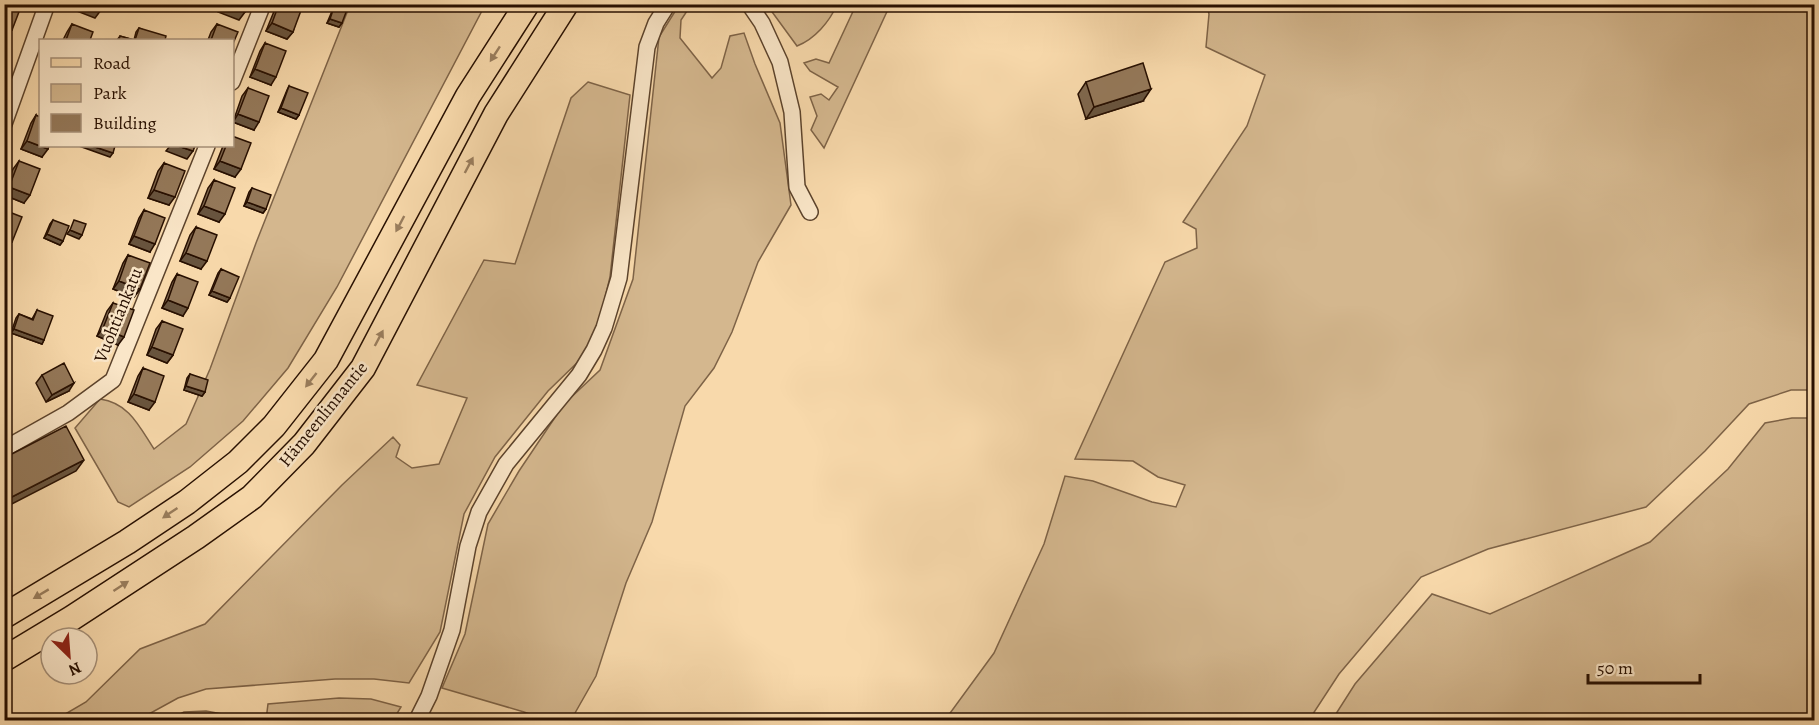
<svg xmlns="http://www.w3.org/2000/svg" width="1819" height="725" viewBox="0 0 1819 725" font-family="Alegreya,serif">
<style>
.green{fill:#d4b78e;stroke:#7e6347;stroke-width:1.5}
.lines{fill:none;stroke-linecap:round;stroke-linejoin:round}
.minor-casing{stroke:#5b422b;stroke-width:18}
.primary-casing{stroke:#270f00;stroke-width:27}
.minor{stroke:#fae6c8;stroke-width:15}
.primary{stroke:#f8d9ab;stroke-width:24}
.wall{fill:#7f674d;stroke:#270f00;stroke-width:1.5}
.shaded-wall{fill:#68543e;stroke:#270f00;stroke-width:1.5}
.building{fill:#947859;stroke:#270f00;stroke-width:1.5}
.oneway{fill:#9a7e5e}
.labels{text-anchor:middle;stroke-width:5;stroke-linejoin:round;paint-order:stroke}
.street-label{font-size:18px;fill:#270f00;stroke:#fae6c8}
</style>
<rect width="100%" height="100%" fill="#f8d9ab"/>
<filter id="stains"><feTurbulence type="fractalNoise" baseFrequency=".00333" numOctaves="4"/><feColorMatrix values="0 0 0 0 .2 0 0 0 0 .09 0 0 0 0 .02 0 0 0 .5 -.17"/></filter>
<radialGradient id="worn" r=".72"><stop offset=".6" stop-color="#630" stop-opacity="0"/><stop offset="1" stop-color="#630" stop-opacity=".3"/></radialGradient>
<path class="green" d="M350 5H485L337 287 288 368 243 421 190 467 129 507 118 502 75 428 100 399C129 403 139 426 154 449L186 424 210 369 256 243Z
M679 5H691L681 20 680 38 712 78 721 68 730 36 744 33 755 64 780 123 791 205 758 262 732 332 714 368 685 406 652 522 626 583 596 676 571 720H545L524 712 442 688 465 634 488 524 519 471 564 404 600 370 633 279 659 37Z
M767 5H837C829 22 815 39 797 46Z
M856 5H890L824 148 811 130 817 116 810 97 821 94 829 100 838 87 810 71 804 63 816 59 829 63Z
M1207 5H1814V390H1791L1749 404 1705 451 1646 507 1488 549 1421 577 1339 674 1309 720H945L994 653 1044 544 1065 476 1093 481 1152 502 1176 507 1185 485 1158 477 1133 461 1075 459 1165 262 1197 248 1196 229 1183 222 1247 126 1265 75 1206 47 1209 14Z
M588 82 630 95 610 277 596 335 583 357 548 391 495 457 464 514 440 632 409 683 374 679H335L206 689 178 698 138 720H55L86 702 140 649 205 624 342 485 393 437 400 445 396 457 412 468 439 464 467 398 417 385 484 260 515 264 571 98Z
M1792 418H1814V720H1332L1355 684 1432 594 1490 614 1650 542 1728 469 1765 423Z
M339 698 371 699 401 707 393 720H266L268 704Z
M206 711 238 717 239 720H168L184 712Z"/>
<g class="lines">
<g class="minor-casing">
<path id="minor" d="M749 4 762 23 780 62 792 112 797 187 810 212
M232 82 263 4
M4 124 47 4
M4 449 68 413 113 380 207 146
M417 720 429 696 452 630 468 546 479 512 506 464 579 375 594 350 604 328 619 278 647 47 656 23 668 4"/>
</g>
<g class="primary-casing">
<path id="primary" d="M4 616 127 542 187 502 238 462 274 426 326 360 468 96 527 4
M4 659 72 618 196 537 252 497 304 444 363 368 496 114 566 4"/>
</g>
<use href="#minor" class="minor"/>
<use href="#primary" class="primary"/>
</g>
<path class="wall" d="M277 4H301L293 32 287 39 266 31Z
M335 4H340L342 23 339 27 327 23Z
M72 24 90 40H63L67 32Z
M217 24 232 40H208L211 32Z
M139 28 165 40H117L120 36 134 40 136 32Z
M265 43 271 85 250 77 260 51Z
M1086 82 1143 101 1086 119 1078 94Z
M289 86 299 115 296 119 278 112 287 90Z
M248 88 254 130 233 122 242 96Z
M36 115 42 157 21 149 31 123Z
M223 146H232L235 177 214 169Z
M19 161 24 203 4 195V191L13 169Z
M164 163 169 205 148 198 158 171Z
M214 180 219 222 198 214 208 188Z
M252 188 266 209 263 213 244 206 249 192Z
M144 210 150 252 129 244 139 218Z
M53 220 63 241 60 245 44 238 50 224Z
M196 227 201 269 180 261 190 235Z
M128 255 140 289 134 297 113 289 123 263Z
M221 269 230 298 227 302 209 295 218 273Z
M177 274 183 316 162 308 172 282Z
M113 303 118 345 97 336 107 311Z
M37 310 44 340 42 344 11 333 16 318 19 314 32 319Z
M162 321 173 355 167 363 147 355 156 329Z
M143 368 149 410 128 402 138 376Z
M190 374 205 392 202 396 184 390 187 378Z
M42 375 69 391 46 402 36 383Z"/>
<path class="shaded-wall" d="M78 4H86L101 10 95 18 74 10Z
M224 4 245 12 239 20 218 12Z
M330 19 342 23 339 27 327 23Z
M272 23 293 32 287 39 266 31Z
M4 28 12 30 6 38H4Z
M255 69 276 77 271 85 250 77Z
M1151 89 1143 101 1086 119 1094 107Z
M281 108 299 115 296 119 278 112Z
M238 114 259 122 254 130 233 122Z
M27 141 48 149 42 157 21 149Z
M79 146H92L113 153 110 157Z
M170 146H178L193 151 187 159 166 151Z
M220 161 241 169 235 177 214 169Z
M9 187 30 195 24 203 4 195V193Z
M154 190 175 197 169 205 148 198Z
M247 202 266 209 263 213 244 206Z
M204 206 225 214 219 222 198 214Z
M70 230 82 235 79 239 67 234Z
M47 234 63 241 60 245 44 238Z
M134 236 155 244 150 252 129 244Z
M4 240 12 242 6 250H4Z
M186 253 207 261 201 269 180 261Z
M119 281 140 289 134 297 113 289Z
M212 291 230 298 227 302 209 295Z
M168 300 188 308 183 316 162 308Z
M103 328 124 337 118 345 97 336Z
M14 329 44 340 42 344 11 333Z
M152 347 173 355 167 363 147 355Z
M74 383 69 391 46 402 52 395Z
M186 386 205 392 202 396 184 390Z
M134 394 155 402 149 410 128 402Z
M84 460 76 471 4 508V501Z"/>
<path class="building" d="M4 4H22L12 30 4 28Z
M86 4H103L101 10Z
M224 4H248L245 12Z
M279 4H301L303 5 293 32 272 23Z
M335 4H340L348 7 342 23 330 19Z
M72 24 93 32 90 40H66Z
M217 24 238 32 232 46V40H211Z
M139 28 166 36 165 40H135Z
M120 36 134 40H119Z
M265 43 286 51 276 77 255 69Z
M1143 63 1151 89 1094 107 1086 82Z
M289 86 308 93 299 115 281 108Z
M248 88 269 96 259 122 238 114Z
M36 115 40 117V146H49L48 149 27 141Z
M232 136 251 143 241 169 220 161 226 146H232Z
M92 146H115L113 153Z
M178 146H195L193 151Z
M19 161 40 169 30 195 9 187Z
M164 163 185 171 175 197 154 190Z
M214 180 235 188 225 214 204 206Z
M252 188 271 195 266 209 247 202Z
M4 210 22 217 12 242 4 240Z
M144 210 165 218 155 244 134 236Z
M53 220 69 226 63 241 47 234Z
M74 220 86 224 82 235 70 230Z
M196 227 217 235 207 261 186 253Z
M128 255 150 263 140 289 119 281Z
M221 269 239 277 230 298 212 291Z
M177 274 198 282 188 308 168 300Z
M113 303 134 310 124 337 103 328Z
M37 310 53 316 44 340 14 329 19 314 33 320Z
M162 321 183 329 173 355 152 347Z
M64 363 74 383 52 395 42 375Z
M143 368 164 376 155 402 134 394Z
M190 374 208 380 205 392 186 386Z
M66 426 84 460 4 501V458Z"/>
<defs><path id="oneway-solid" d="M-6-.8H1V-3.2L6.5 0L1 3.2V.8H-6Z" transform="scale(1.5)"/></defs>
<g class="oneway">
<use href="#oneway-solid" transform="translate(495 54) rotate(123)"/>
<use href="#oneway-solid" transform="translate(469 165) rotate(-62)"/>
<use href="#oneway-solid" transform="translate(400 224) rotate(118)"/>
<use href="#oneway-solid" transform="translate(379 338) rotate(-62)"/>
<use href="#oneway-solid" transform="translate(311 380) rotate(128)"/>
<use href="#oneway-solid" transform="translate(170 513) rotate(146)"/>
<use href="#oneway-solid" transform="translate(121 586) rotate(-33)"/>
<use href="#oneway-solid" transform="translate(41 594) rotate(149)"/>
</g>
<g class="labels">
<g class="street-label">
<text transform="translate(118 315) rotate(-68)" y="6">Vuohtiankatu</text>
<text transform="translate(323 414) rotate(-51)" y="6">Hämeenlinnantie</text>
</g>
</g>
<rect width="1819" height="725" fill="none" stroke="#f8d9ab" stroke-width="24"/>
<rect x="6" y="6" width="1807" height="713" fill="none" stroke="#270f00" stroke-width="3"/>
<rect x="12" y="12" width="1795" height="701" fill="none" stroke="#270f00" stroke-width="1.5"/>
<rect x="39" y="39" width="195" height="108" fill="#fae6c8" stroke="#a69078" stroke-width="1.5"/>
<rect x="51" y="58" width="30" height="9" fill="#f8d9ab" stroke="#a69078" stroke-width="1.5"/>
<text x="93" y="69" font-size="18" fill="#270f00">Road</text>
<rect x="51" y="84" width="30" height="18" fill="#d4b78e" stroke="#a69078" stroke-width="1.5"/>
<text x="93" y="99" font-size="18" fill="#270f00">Park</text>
<rect x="51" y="114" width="30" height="18" fill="#947859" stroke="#a69078" stroke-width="1.5"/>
<text x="93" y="129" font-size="18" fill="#270f00">Building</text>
<g transform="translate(69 656) rotate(155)"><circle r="28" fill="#fae6c8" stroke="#a69078" stroke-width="1.5"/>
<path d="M0-4.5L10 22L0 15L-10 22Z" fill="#8f2418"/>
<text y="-9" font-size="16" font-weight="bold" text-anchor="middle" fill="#270f00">N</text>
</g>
<path d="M1588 674v9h112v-9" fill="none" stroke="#270f00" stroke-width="3"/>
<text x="1597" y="674" font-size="18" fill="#270f00" stroke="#fae6c8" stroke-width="4.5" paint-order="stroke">50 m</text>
<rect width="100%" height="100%" filter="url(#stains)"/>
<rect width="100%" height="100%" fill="url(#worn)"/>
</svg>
